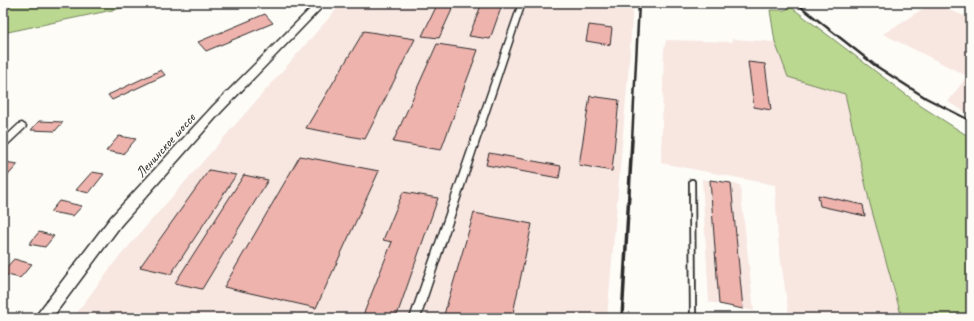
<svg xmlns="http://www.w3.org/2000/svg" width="974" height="321" viewBox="0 0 974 321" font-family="Caveat,sans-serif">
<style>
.built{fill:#f8e6e1}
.green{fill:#bbd890;stroke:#73825e}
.building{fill:#eeb3ad;stroke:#2b2b2b}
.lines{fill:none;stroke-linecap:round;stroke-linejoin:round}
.lane-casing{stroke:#2b2b2b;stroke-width:8}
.street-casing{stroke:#2b2b2b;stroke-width:3}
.secondary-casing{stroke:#2b2b2b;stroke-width:3}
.lane{stroke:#fdfcf7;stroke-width:4.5}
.street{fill:#fdfcf7;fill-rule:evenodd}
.secondary{fill:#fdfcf7;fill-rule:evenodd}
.rail-far1{stroke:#2b2b2b;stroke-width:2.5}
.rail{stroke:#2b2b2b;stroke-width:3.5}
.labels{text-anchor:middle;stroke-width:3;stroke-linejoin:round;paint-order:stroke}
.street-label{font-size:14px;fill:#2b2b2b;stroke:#fdfcf7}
</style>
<rect width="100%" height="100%" fill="#fdfcf7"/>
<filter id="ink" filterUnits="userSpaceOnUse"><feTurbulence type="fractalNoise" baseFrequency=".025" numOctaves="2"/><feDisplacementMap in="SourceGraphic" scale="8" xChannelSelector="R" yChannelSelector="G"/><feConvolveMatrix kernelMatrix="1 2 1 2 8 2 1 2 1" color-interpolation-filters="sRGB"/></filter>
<g filter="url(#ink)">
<path class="built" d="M342 3H633L629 64 607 318H73L114 263Z
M932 3 967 17 971 10V115L948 102 967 76 883 34Z
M732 39 775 42 788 77 845 94 870 204 902 318H800L789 316 778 241 775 185 661 163 664 50 666 40 732 42Z
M702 179 740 185 754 311 709 302Z"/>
<path class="green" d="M3 3H146L3 33Z
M791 7 921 106 971 138V318H902L870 204 845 94 788 77 775 42 770 10H785Z"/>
<path class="building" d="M438 3H455L439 38 422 36Z
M482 3 502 5 490 39 469 36Z
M265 14 273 23 206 51 198 42Z
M589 25 612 28 610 45 586 41Z
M364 31 415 39 365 139 306 128Z
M437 44 478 50 441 150 393 142Z
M748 62 765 64 771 110 754 107Z
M161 70 165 75 112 100 108 95Z
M590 96 619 100 612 171 579 165Z
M39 121 63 122 55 131 31 130Z
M119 136 136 139 123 154 106 151Z
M489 153 561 166 559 178 486 165Z
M300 156 379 171 316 308 224 287Z
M4 162 18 164 3 181V164Z
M209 170 236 175 171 274 140 267Z
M92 172 104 174 89 193 76 190Z
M244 175 268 180 202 289 175 283Z
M710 180 731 183 743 309 719 304Z
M403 192 438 198 396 318H362L392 242 383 240Z
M818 195 863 205 865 216 820 206Z
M59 201 82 206 73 216 50 212Z
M474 213 532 224 512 318H443Z
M39 232 54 236 45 247 29 244Z
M14 259 32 264 20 278 3 274V271Z"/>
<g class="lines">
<g class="lane-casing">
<path id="lane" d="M692 182 693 318"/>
</g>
<g class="street-casing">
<path id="street" d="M519 3H525L420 318H410Z
M22 123 26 126 25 128 6 146 3 147V139L19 124Z"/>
</g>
<g class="secondary-casing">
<path id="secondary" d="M316 3H326L221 112 121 225 52 318H36L38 313 111 217 213 106Z"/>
</g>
<use href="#lane" class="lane"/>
<use href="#street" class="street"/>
<use href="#secondary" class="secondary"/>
<path class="rail-far1" d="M796 3 876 66 926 98 971 121
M632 141 639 3"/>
<path class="rail" d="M622 318 632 140"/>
</g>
</g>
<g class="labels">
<g class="street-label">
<text transform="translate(165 145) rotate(-48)" y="5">Ленинское шоссе</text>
</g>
</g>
<rect width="974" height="321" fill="none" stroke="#fdfcf7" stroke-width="16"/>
<rect x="8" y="8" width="958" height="305" fill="none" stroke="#2b2b2b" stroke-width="1.5" filter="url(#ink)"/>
</svg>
